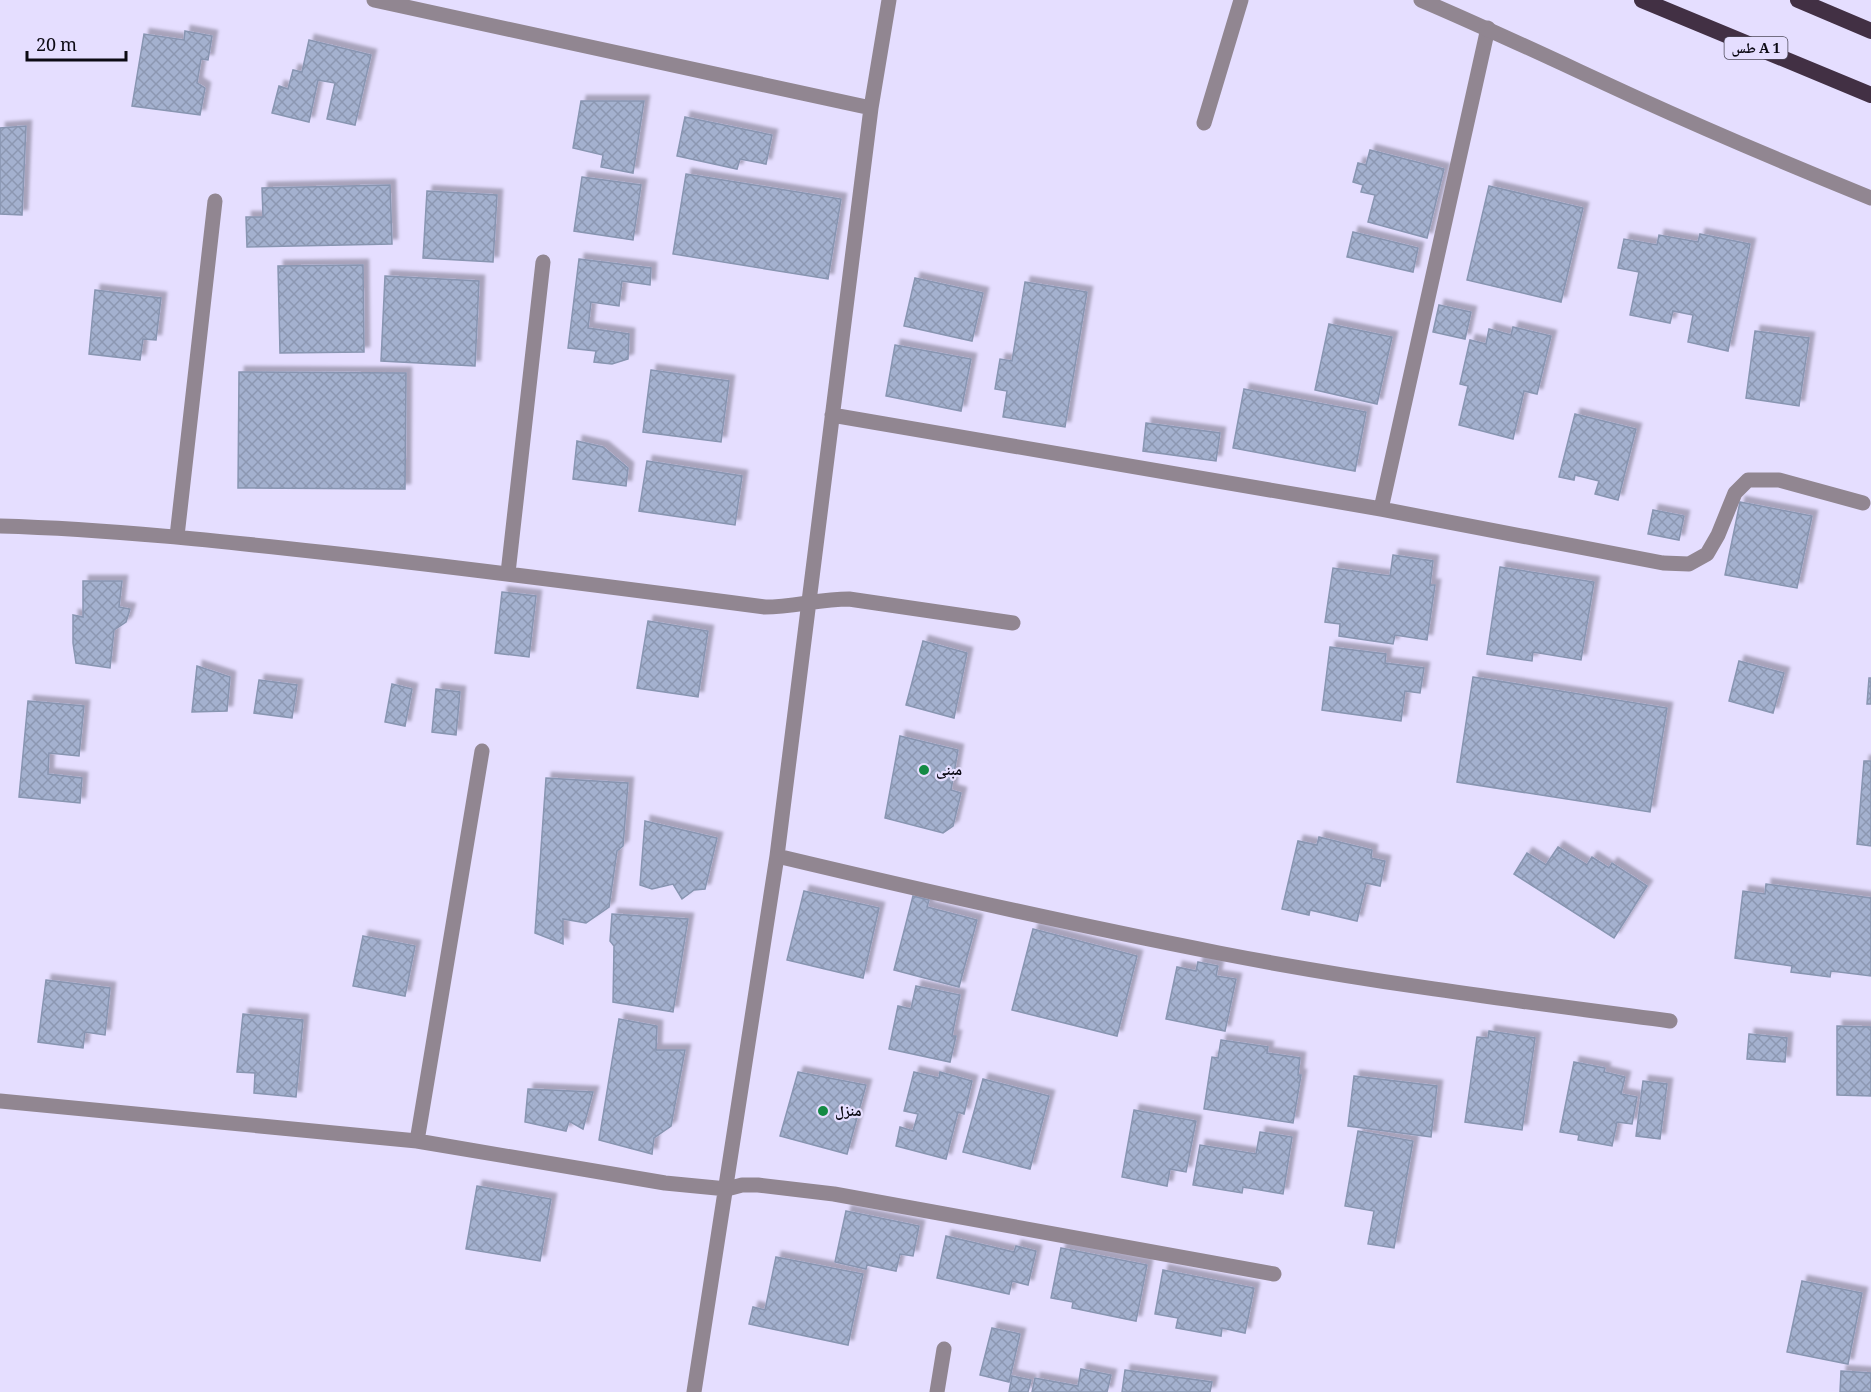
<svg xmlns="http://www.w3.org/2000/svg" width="1871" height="1392" viewBox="0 0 1871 1392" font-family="Georgia,'Noto Naskh Arabic',serif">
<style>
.building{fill:url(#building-cross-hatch);stroke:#8895b1;stroke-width:1.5;filter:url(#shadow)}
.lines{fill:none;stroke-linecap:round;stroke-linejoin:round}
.minor{stroke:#918691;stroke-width:15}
.tertiary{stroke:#918691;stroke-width:15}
.trunk{stroke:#423044;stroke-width:16}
.poi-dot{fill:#148a44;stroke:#e5deff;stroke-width:2}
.labels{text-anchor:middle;stroke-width:4.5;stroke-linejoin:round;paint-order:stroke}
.shield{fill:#e5deff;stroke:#4d4a5a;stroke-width:1.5}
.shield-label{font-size:14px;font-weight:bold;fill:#0c0a14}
.poi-label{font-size:15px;font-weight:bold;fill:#0c0a14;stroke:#e5deff;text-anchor:start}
</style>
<defs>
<pattern id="building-cross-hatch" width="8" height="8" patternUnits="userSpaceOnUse" patternTransform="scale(1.5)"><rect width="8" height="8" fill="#a4b1cf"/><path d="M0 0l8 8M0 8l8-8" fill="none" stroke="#8c97b1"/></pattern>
<filter id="shadow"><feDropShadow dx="5.5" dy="-5.5" stdDeviation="1.5" flood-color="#0004"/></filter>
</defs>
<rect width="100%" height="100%" fill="#e5deff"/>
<path class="building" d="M185 31 212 36 208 60 201 59 197 83 205 88 200 115 132 106 144 34 184 40Z
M309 40 371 55 355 125 327 119 335 83 318 80 309 122 272 113 279 86 288 89 293 70 302 72Z
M581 101H644L633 173 601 167 603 155 573 148Z
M685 117 772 135 766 164 740 159 737 169 677 156Z
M26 126 22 215 0 214V128Z
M1370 150 1444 169 1427 238 1368 222 1375 195 1361 192 1363 185 1353 182 1358 163 1366 165Z
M686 174 841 199 828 279 673 254Z
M582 177 641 185 633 240 574 231Z
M390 185 392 244 247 247 246 217H263L262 188Z
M1489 186 1583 208 1561 302 1467 280Z
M427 191 497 195 493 262 423 258Z
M1353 232 1418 248 1413 272 1347 257Z
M1700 234 1750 244 1728 351 1688 342 1693 315 1673 311 1670 323 1630 315 1639 272 1618 268 1624 239 1657 245 1659 235 1698 242Z
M579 259 651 268 650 285 622 281 619 306 591 302 588 328 629 334 628 359 612 364 594 362 596 351 568 348Z
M363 265 364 352 280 353 278 266Z
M385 276 479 281 475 366 381 361Z
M915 278 983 293 972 341 904 326Z
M1025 282 1087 292 1065 427 1003 417 1007 391 995 389 1000 359 1012 361Z
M95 290 161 298 156 340 143 339 140 360 89 354Z
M1439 305 1471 312 1465 339 1433 332Z
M1329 324 1392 337 1377 404 1315 390Z
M1513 327 1551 336 1537 394 1524 391 1513 439 1459 425 1468 386 1460 384 1470 340 1486 344 1489 329 1511 335Z
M1755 331 1809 338 1799 406 1746 398Z
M895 345 971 359 961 411 886 396Z
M651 370 729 381 721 442 643 432Z
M239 372 406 373 405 489 238 488Z
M1244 389 1366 412 1355 471 1233 448Z
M1575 414 1636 429 1618 500 1595 494 1599 481 1575 475 1574 480 1559 477Z
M1146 423 1220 433 1216 461 1143 451Z
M577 441 603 447 628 468 626 486 573 479Z
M647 461 742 476 735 525 639 511Z
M1740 502 1812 516 1797 588 1725 575Z
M1653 510 1684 516 1679 540 1648 534Z
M1393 555 1433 561 1430 585H1435L1427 640 1395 635 1393 644 1339 636 1340 624 1325 622 1333 568 1390 576Z
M1500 567 1594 582 1581 660 1533 652 1532 661 1487 654Z
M83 581H122L119 607 130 609 126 622 114 630 110 668 76 663 73 643V615L83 617Z
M502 592 536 596 529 657 495 653Z
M648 621 708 631 698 697 637 688Z
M923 641 967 653 954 718 906 705Z
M1330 647 1386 654 1385 663 1424 668 1420 693 1405 691 1401 721 1322 710Z
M1739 661 1784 673 1773 713 1729 701Z
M197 666 230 677 227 711 192 712Z
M1473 677 1667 708 1650 812 1457 782Z
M1869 678H1871V704H1867Z
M259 680 297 685 292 718 254 713Z
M392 684 412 689 405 726 385 722Z
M436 689 460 692 456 735 432 732Z
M28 701 84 706 79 756 49 753 48 774 82 778 80 803 19 797Z
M900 736 958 750 951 790 961 793 953 826 943 833 885 818Z
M1864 761H1871V846L1857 844Z
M546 778 628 783 623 846 617 851 609 907 586 923 563 919V944L535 933Z
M645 821 717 838 705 889 694 890 682 899 673 884 652 889 640 885Z
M1319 837 1372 850 1371 858 1385 861 1380 886 1366 883 1357 921 1310 910 1309 915 1282 909 1298 841 1317 845Z
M1558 847 1587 865 1592 857 1609 868 1612 863 1647 886 1614 938 1514 874 1527 853 1546 865Z
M1766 884 1871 898V976L1831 971 1830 977 1791 972 1792 966 1735 958 1743 891 1765 894Z
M804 891 879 908 863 978 787 960Z
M913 896 929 900 927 907 977 920 959 987 894 970Z
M612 914 688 919 673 1012 613 1002 614 946 610 941Z
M1033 929 1137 956 1117 1036 1012 1010Z
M363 936 415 946 405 996 353 986Z
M1198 962 1218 966 1216 976 1236 979 1225 1031 1166 1019 1177 967 1196 971Z
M46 980 110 988 105 1035 85 1032 83 1048 38 1042Z
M916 986 960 995 952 1036H956L950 1062 889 1049 898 1006 911 1009Z
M243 1014 303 1020 296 1097 254 1093 255 1073 237 1072Z
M619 1019 657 1026 656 1050H685L671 1126 654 1138 652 1154 599 1140Z
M1837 1026 1871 1027V1096L1837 1095Z
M1489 1031 1535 1038 1522 1130 1465 1122 1477 1037 1488 1038Z
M1749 1034 1787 1038 1785 1062 1747 1059Z
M1221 1040 1268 1047 1267 1053 1300 1058 1298 1075H1301L1293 1123 1204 1109 1212 1057 1218 1058Z
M1574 1062 1605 1068 1604 1072 1625 1077 1621 1094 1637 1097 1632 1124 1617 1122 1612 1146 1578 1140 1579 1135 1560 1132Z
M798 1072 866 1085 847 1154 780 1136Z
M914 1072 939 1078 940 1072 972 1081 964 1114 958 1112 946 1159 896 1146 900 1127 913 1131 918 1114 904 1111Z
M1354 1076 1437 1086 1431 1137 1348 1126Z
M983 1079 1049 1096 1030 1169 963 1152Z
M1643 1081 1667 1084 1660 1139 1636 1136Z
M528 1089 593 1092 583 1129 569 1121 566 1131 525 1122Z
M1134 1110 1196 1121 1186 1172 1170 1169 1167 1186 1122 1177Z
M1358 1131 1413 1141 1394 1248 1368 1244 1374 1211 1345 1206Z
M1260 1132 1292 1137 1283 1194 1243 1187 1242 1193 1193 1185 1200 1145 1256 1154Z
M477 1186 551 1199 540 1261 466 1249Z
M846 1211 919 1226 913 1256 900 1254 896 1271 867 1265 866 1269 835 1262Z
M946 1236 1014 1252 1016 1246 1036 1251 1028 1285 1012 1281 1009 1294 937 1278Z
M1061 1248 1147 1265 1136 1321 1072 1308 1073 1302 1051 1298Z
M776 1257 863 1274 848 1345 749 1324 753 1307 765 1310Z
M1163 1270 1254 1288 1245 1333 1222 1328 1221 1336 1176 1328 1178 1318 1155 1314Z
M1802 1281 1862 1293 1848 1364 1787 1352Z
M992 1328 1020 1334 1009 1382 980 1375Z
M1081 1369 1111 1375 1107 1392H1032L1035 1378 1078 1386Z
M1125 1370 1212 1382 1210 1392H1122Z
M1841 1371 1871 1373V1392H1840Z
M1012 1376 1031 1380 1028 1392H1009Z"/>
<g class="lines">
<path class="minor" d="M374 0 871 108
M1204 123 1241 0
M832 415 1381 509 1663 563 1689 564 1707 554 1718 535 1735 493 1748 480H1779L1863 503
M1381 509 1488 28
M0 526C110 529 220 541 329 553 475 569 620 588 765 607 793 607 820 599 849 599L1013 623
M177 536 215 201
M508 573 543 262
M777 856C924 891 1070 924 1219 953 1368 982 1519 1001 1670 1021
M0 1101 417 1141 665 1183 727 1189 742 1185H758L834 1194 1274 1274
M417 1141 482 751
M694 1392 777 856 871 108 889 0
M937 1392 944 1349"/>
<path class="tertiary" d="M1421 0C1494 31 1565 65 1637 98 1714 133 1792 166 1871 198"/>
<path class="trunk" d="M1642 0 1871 95
M1798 0 1871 31"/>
</g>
<g class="poi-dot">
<circle cx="924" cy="770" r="6"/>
<circle cx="823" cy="1111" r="6"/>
</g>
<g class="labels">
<rect class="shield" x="1724.5" y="37" width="63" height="22" rx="4.5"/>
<g class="shield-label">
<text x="1756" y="53">طس A 1</text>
</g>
<g class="poi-label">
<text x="936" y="775">مبنى</text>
<text x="835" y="1116">منزل</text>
</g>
</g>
<path d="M27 51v9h99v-9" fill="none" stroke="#0c0a14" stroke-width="3"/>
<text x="36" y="51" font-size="18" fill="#0c0a14" stroke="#e5deff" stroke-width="4.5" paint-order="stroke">20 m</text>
</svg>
